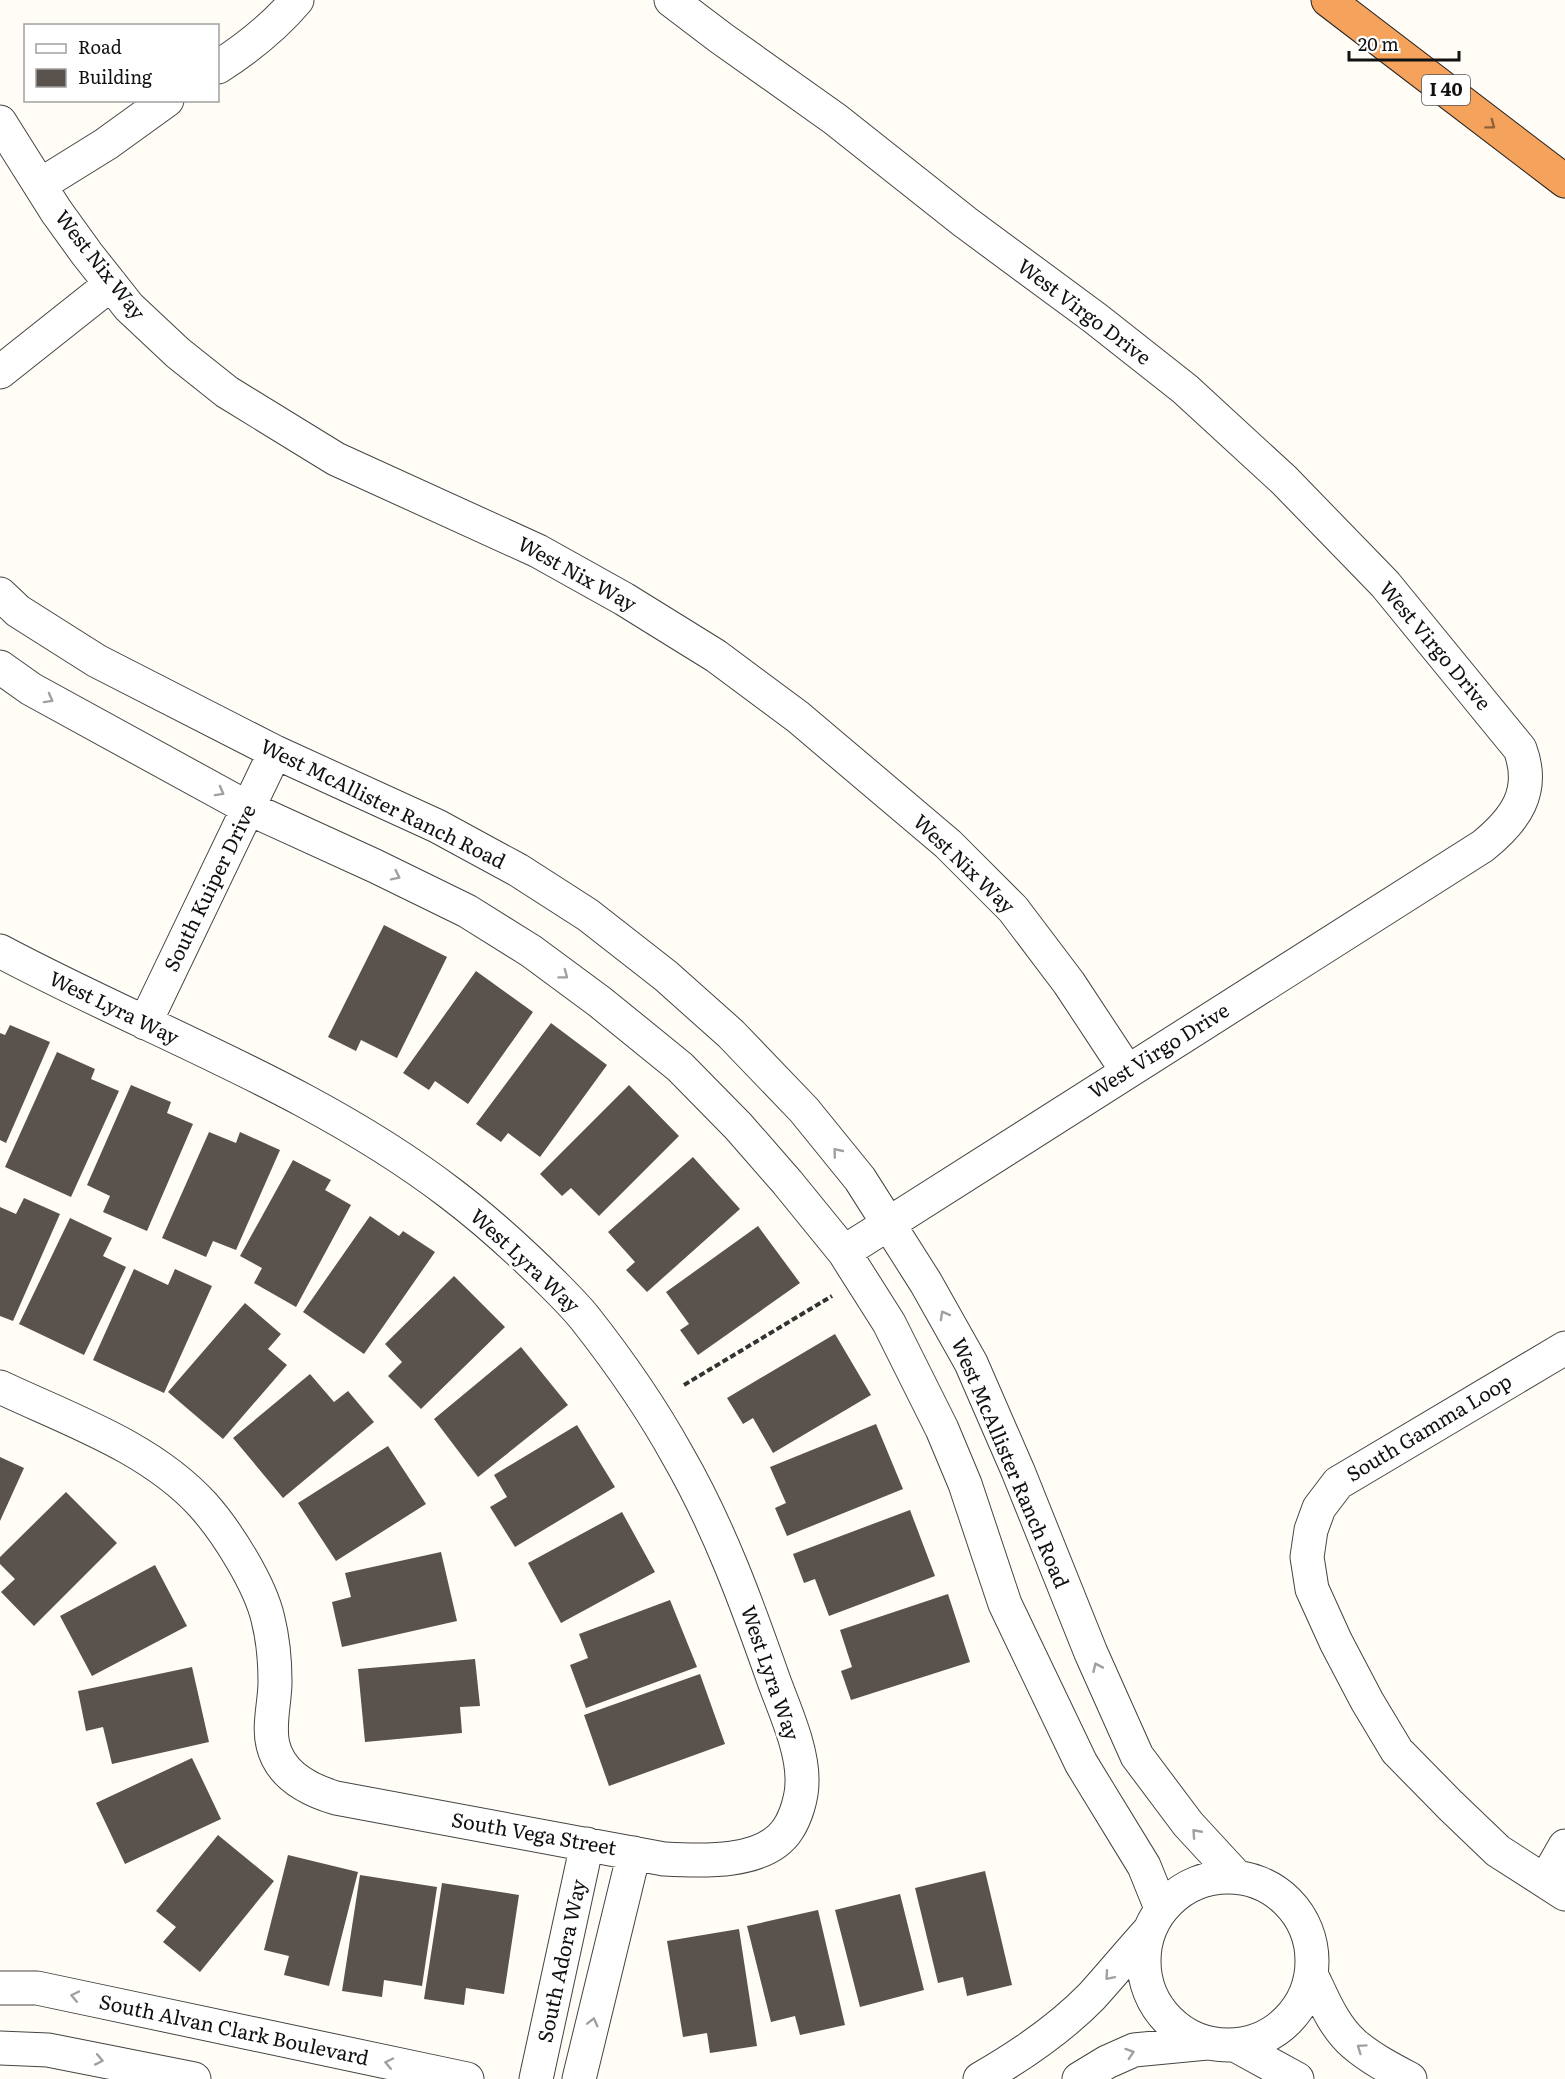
<svg xmlns="http://www.w3.org/2000/svg" width="1565" height="2079" viewBox="0 0 1565 2079" font-family="Literata,serif">
<style>
.building{fill:#5a524d}
.lines{fill:none;stroke-linecap:round;stroke-linejoin:round}
.minor-casing{stroke:#444;stroke-width:35}
.highway-casing{stroke:#222;stroke-width:35}
.path{stroke:#333;stroke-width:4;stroke-dasharray:6 3;stroke-linecap:butt}
.minor{stroke:#fff;stroke-width:33}
.highway{stroke:#f5a25d;stroke-width:33}
.oneway{stroke:#8e613b}
.oneway2{stroke:#a0a0a0}
.labels{text-anchor:middle;stroke-width:6;stroke-linejoin:round;paint-order:stroke}
.shield{fill:#fff;stroke:#585858;stroke-width:1.5}
.shield-label{font-size:18px;font-weight:bold;fill:#111}
.street-label{font-size:20px;fill:#111;stroke:#fff}
</style>
<rect width="100%" height="100%" fill="#fffdf5"/>
<path class="building" d="M384 925 447 957 397 1058 361 1040 356 1051 328 1037Z
M476 971 533 1012 468 1104 435 1081 429 1090 403 1073Z
M551 1023 607 1065 540 1157 508 1133 501 1142 476 1124Z
M10 1025 50 1042 6 1143 0 1140V1033L5 1035Z
M57 1052 95 1069 91 1079 119 1091 71 1197 5 1167Z
M131 1085 171 1102 167 1113 193 1124 147 1231 103 1212 110 1196 87 1185Z
M629 1085 679 1136 599 1216 571 1188 562 1196 540 1174Z
M209 1132 236 1143 240 1132 280 1150 236 1250 213 1241 206 1257 162 1238Z
M693 1157 740 1209 647 1292 626 1270 635 1262 608 1232Z
M293 1160 331 1180 325 1190 351 1205 296 1307 254 1283 262 1268 240 1256Z
M24 1198 60 1214 13 1321 0 1316V1207L16 1214Z
M370 1216 399 1236 403 1231 435 1252 364 1354 303 1312Z
M70 1218 112 1238 103 1256 126 1267 84 1355 19 1324Z
M758 1226 800 1283 698 1355 680 1330 689 1324 666 1292Z
M134 1269 168 1285 175 1269 212 1286 164 1393 93 1360Z
M454 1276 505 1327 421 1409 388 1376 402 1362 385 1344Z
M245 1303 281 1334 268 1349 287 1365 223 1439 168 1392Z
M835 1334 871 1395 773 1453 753 1418 743 1424 727 1398Z
M521 1347 568 1405 478 1477 434 1419Z
M310 1374 334 1402 348 1391 374 1422 283 1498 233 1438Z
M876 1424 903 1489 787 1536 775 1508 786 1503 770 1467Z
M577 1425 615 1487 515 1547 490 1507 507 1497 494 1475Z
M388 1446 426 1504 336 1561 298 1503Z
M0 1457 24 1468 0 1521Z
M66 1492 117 1543 34 1626 1 1592 15 1579 0 1564V1557Z
M910 1510 935 1576 829 1616 815 1579 804 1583 793 1554Z
M622 1512 655 1572 561 1623 528 1563Z
M441 1552 457 1621 342 1647 332 1602 351 1597 345 1573Z
M155 1565 187 1626 92 1676 60 1616Z
M948 1594 970 1662 851 1700 841 1671 852 1667 840 1630Z
M670 1600 697 1667 586 1708 570 1665 588 1658 579 1634Z
M475 1659 480 1706 460 1707 462 1733 365 1742 358 1669Z
M192 1667 209 1742 112 1764 103 1727 86 1731 78 1691Z
M700 1674 725 1744 609 1786 584 1715Z
M192 1758 221 1819 125 1864 96 1803Z
M218 1835 274 1881 200 1972 163 1942 176 1927 156 1911Z
M288 1855 358 1872 329 1986 284 1975 289 1956 264 1950Z
M985 1871 1012 1985 967 1996 963 1977 938 1983 915 1888Z
M360 1875 437 1887 422 1986 384 1980 382 1997 342 1991Z
M442 1883 519 1895 504 1994 466 1988 464 2005 424 1999Z
M900 1894 924 1990 860 2007 835 1910Z
M818 1910 845 2025 800 2035 795 2016 771 2022 747 1926Z
M739 1929 757 2046 710 2053 707 2033 683 2037 667 1941Z"/>
<g class="lines">
<g class="minor-casing">
<path id="minor" d="M671 0 721 38 835 119 965 222 1095 318 1185 389 1284 480 1385 584 1520 749C1536 792 1515 820 1483 846L844 1252
M218 67C246 49 275 26 297 0
M0 122 56 211 87 254 129 307 178 353 227 392 336 459 538 551 624 599 716 656 798 717 948 844 1013 909 1069 983 1127 1071
M40 185 106 144 167 100
M0 372 111 284
M0 594 18 611 97 661 275 752 437 826 518 870 588 915 666 976 731 1034 804 1110 860 1179 926 1283 971 1363 1018 1471 1091 1653 1137 1756 1188 1824 1236 1876
M0 667 31 689 248 808 375 866 467 911 531 951 600 1002 680 1067 738 1126 787 1182 844 1252 889 1323 942 1429 965 1484 1005 1604 1081 1763 1144 1866 1161 1908
M0 951C150 1031 314 1089 450 1193 487 1221 522 1253 555 1286 565 1296 575 1306 584 1317 618 1360 651 1407 678 1456 719 1527 747 1604 774 1681 785 1711 803 1750 802 1782 802 1797 796 1817 788 1829 765 1865 700 1861 664 1859L336 1798C309 1790 280 1775 273 1745 268 1726 275 1702 275 1682 275 1661 273 1639 268 1619 260 1584 227 1532 203 1505 150 1447 70 1420 0 1387
M145 1023 275 752
M1565 1348 1338 1483 1319 1508 1311 1530 1307 1557 1312 1589 1336 1642 1367 1701 1397 1751 1450 1805 1498 1851 1565 1894
M1144 1961a84 84 0 1 1 168 0a84 84 0 1 1-168 0Z
M1545 1881 1565 1846
M1312 1976C1323 1999 1334 2027 1354 2044 1370 2058 1391 2069 1410 2079
M0 1988H37L467 2079
M1235 2045 1297 2079
M0 2048 48 2050 194 2079
M536 2079 587 1844
M579 2079 634 1853
M980 2079C1020 2056 1060 2029 1092 1996 1111 1975 1129 1953 1148 1932
M1079 2079 1107 2062 1134 2050 1207 2043"/>
</g>
<g class="highway-casing">
<path id="highway" d="M1328 0 1565 181"/>
</g>
<path class="path" d="M684 1385 832 1296"/>
<use href="#minor" class="minor"/>
<use href="#highway" class="highway"/>
</g>
<defs><path id="oneway-chevron" d="M-2-3.5L2.5 0L-2 3.5" fill="none" stroke-width="1.6" stroke-linecap="round" stroke-linejoin="round" transform="scale(1.5)"/></defs>
<use class="oneway" href="#oneway-chevron" transform="translate(1491 125) rotate(37)"/>
<g class="oneway2">
<use href="#oneway-chevron" transform="translate(49 699) rotate(29)"/>
<use href="#oneway-chevron" transform="translate(220 792) rotate(29)"/>
<use href="#oneway-chevron" transform="translate(396 876) rotate(26)"/>
<use href="#oneway-chevron" transform="translate(564 975) rotate(37)"/>
<use href="#oneway-chevron" transform="translate(837 1152) rotate(-129)"/>
<use href="#oneway-chevron" transform="translate(944 1315) rotate(-119)"/>
<use href="#oneway-chevron" transform="translate(1097 1667) rotate(-114)"/>
<use href="#oneway-chevron" transform="translate(1196 1833) rotate(-132)"/>
<use href="#oneway-chevron" transform="translate(1109 1976) rotate(131)"/>
<use href="#oneway-chevron" transform="translate(75 1996) rotate(-168)"/>
<use href="#oneway-chevron" transform="translate(593 2022) rotate(-76)"/>
<use href="#oneway-chevron" transform="translate(1361 2048) rotate(-145)"/>
<use href="#oneway-chevron" transform="translate(1130 2053) rotate(-18)"/>
<use href="#oneway-chevron" transform="translate(99 2060) rotate(11)"/>
<use href="#oneway-chevron" transform="translate(389 2063) rotate(-168)"/>
</g>
<g class="labels">
<rect class="shield" x="1422" y="75" width="48" height="30" rx="4.5"/>
<g class="shield-label">
<text x="1446" y="96">I 40</text>
</g>
<g class="street-label">
<text transform="translate(100 265) rotate(52)" y="7">West Nix Way</text>
<text transform="translate(1084 312) rotate(37)" y="7">West Virgo Drive</text>
<text transform="translate(577 574) rotate(29)" y="7">West Nix Way</text>
<text transform="translate(1435 646) rotate(50)" y="7">West Virgo Drive</text>
<text transform="translate(383 804) rotate(26)" y="7">West McAllister Ranch Road</text>
<text transform="translate(964 864) rotate(44)" y="7">West Nix Way</text>
<text transform="translate(210 888) rotate(-64)" y="7">South Kuiper Drive</text>
<text transform="translate(114 1008) rotate(26)" y="7">West Lyra Way</text>
<text transform="translate(1159 1051) rotate(-32)" y="7">West Virgo Drive</text>
<text transform="translate(525 1261) rotate(43)" y="7">West Lyra Way</text>
<text transform="translate(1429 1428) rotate(-31)" y="7">South Gamma Loop</text>
<text transform="translate(1010 1463) rotate(67)" y="7">West McAllister Ranch Road</text>
<text transform="translate(770 1673) rotate(71)" y="7">West Lyra Way</text>
<text transform="translate(534 1834) rotate(10)" y="7">South Vega Street</text>
<text transform="translate(562 1961) rotate(-78)" y="7">South Adora Way</text>
<text transform="translate(234 2030) rotate(12)" y="7">South Alvan Clark Boulevard</text>
</g>
</g>
<rect x="24" y="24" width="195" height="78" fill="#ffffff" stroke="#a0a0a0" stroke-width="1.5"/>
<rect x="36" y="44" width="30" height="9" fill="#ffffff" stroke="#a0a0a0" stroke-width="1.5"/>
<text x="78" y="54" font-size="18" fill="#111111">Road</text>
<rect x="36" y="69" width="30" height="18" fill="#5a524d" stroke="#a0a0a0" stroke-width="1.5"/>
<text x="78" y="84" font-size="18" fill="#111111">Building</text>
<path d="M1349 51v9h110v-9" fill="none" stroke="#111111" stroke-width="3"/>
<text x="1358" y="51" font-size="18" fill="#111111" stroke="#ffffff" stroke-width="4.5" paint-order="stroke">20 m</text>
</svg>
